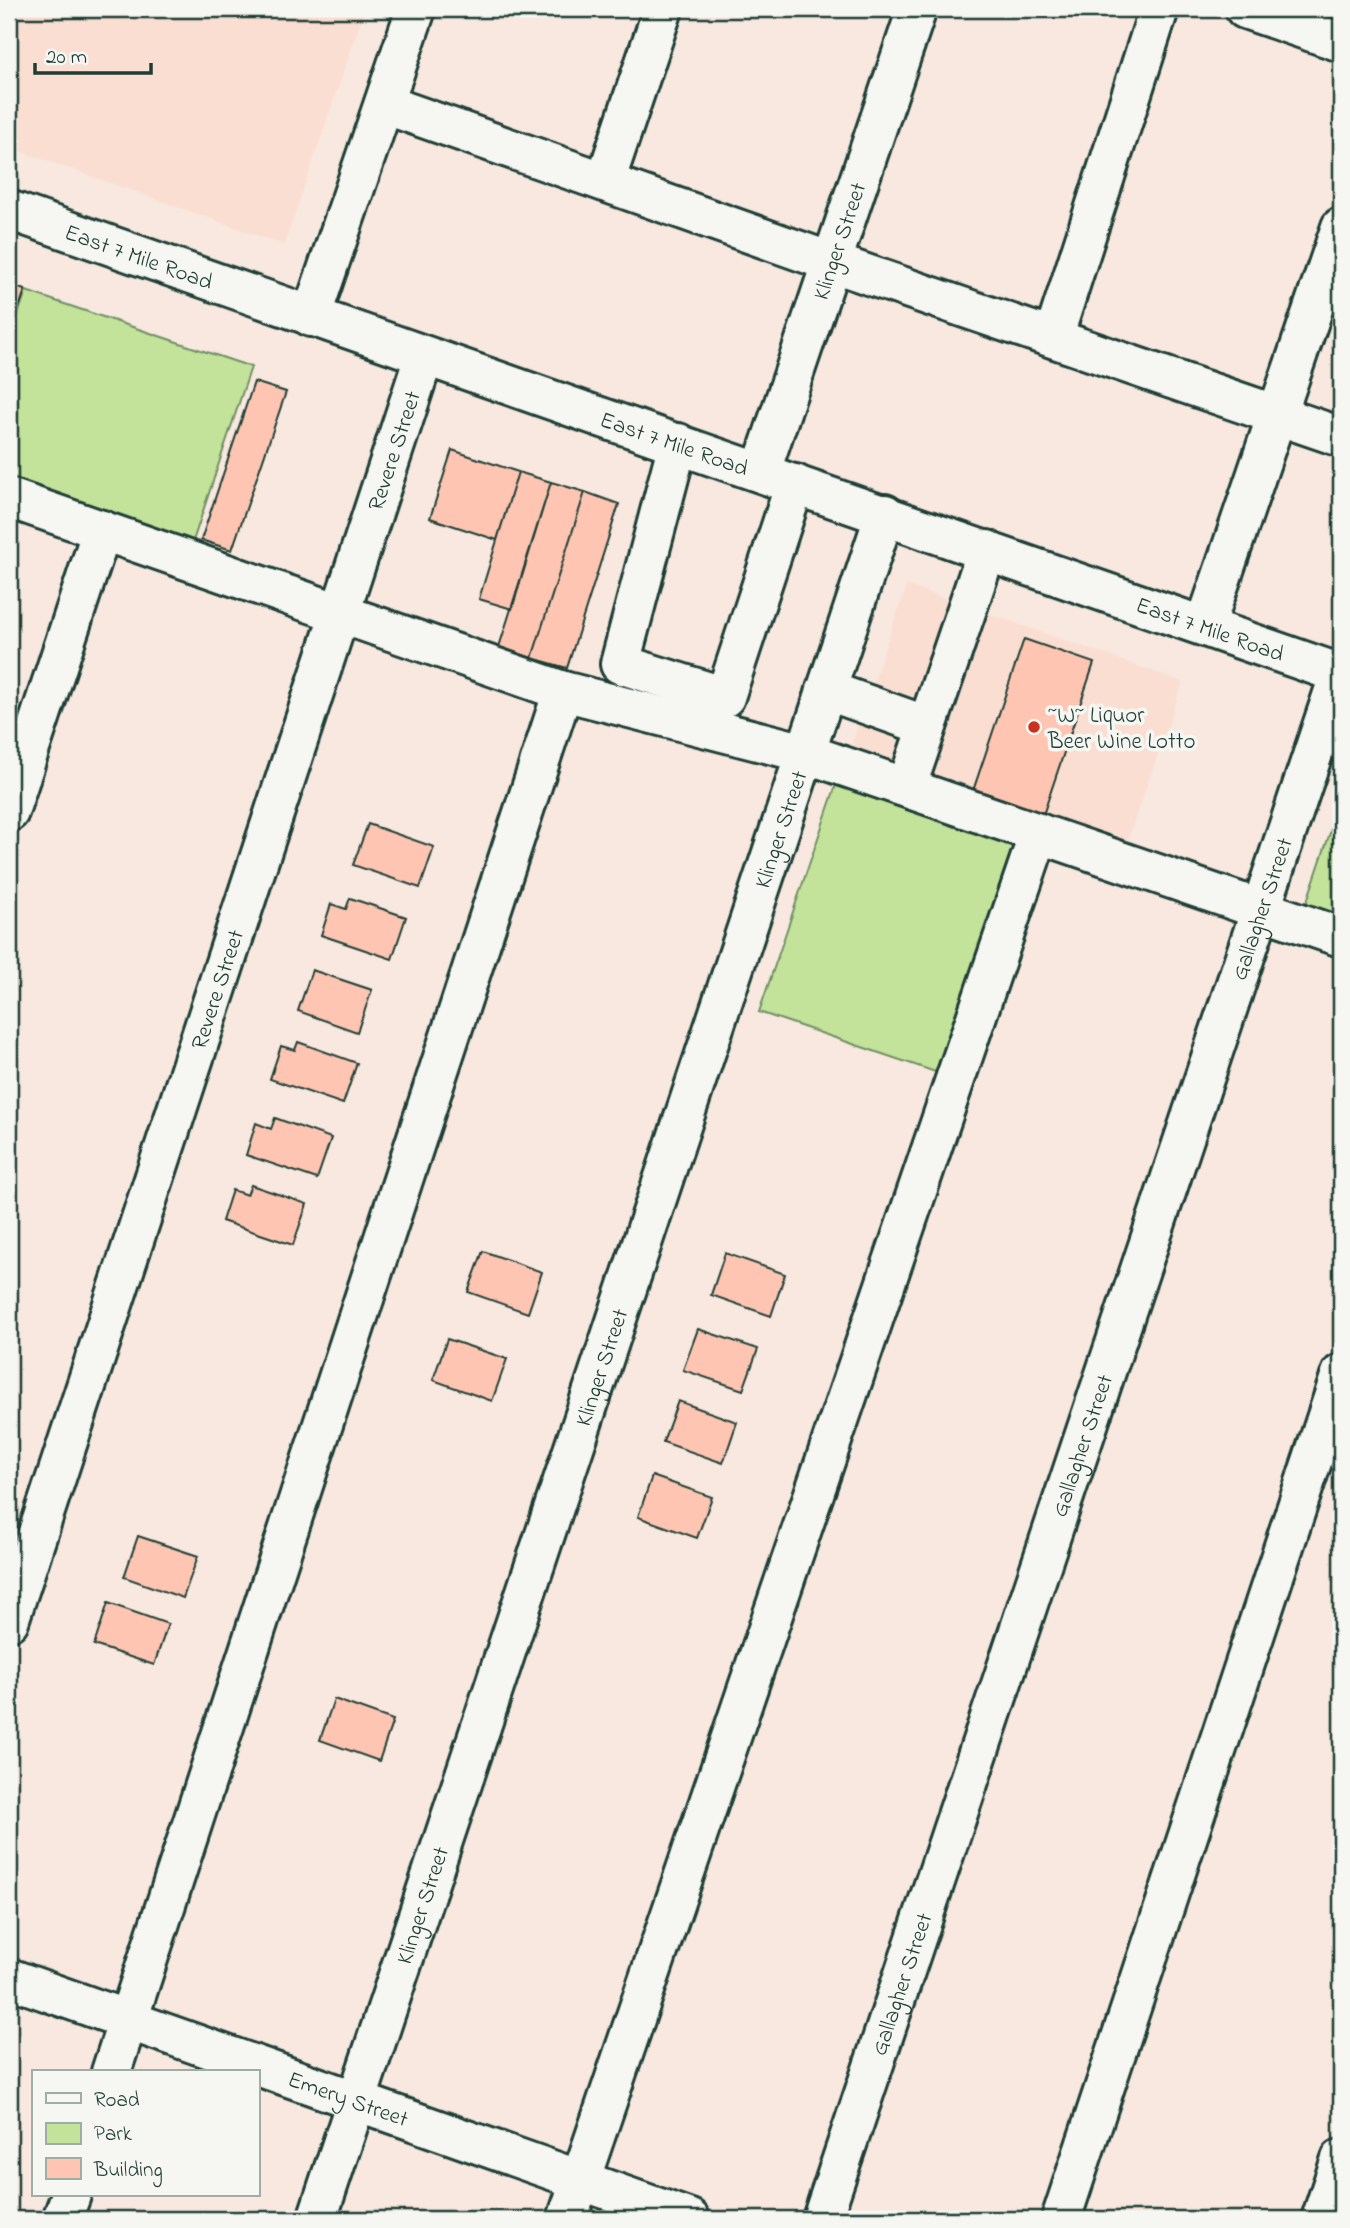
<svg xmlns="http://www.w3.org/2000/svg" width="1350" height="2228" viewBox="0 0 1350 2228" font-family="'Indie Flower',sans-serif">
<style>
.built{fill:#faded2}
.green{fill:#c3e29a;stroke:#719067;stroke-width:2}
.building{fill:#fec6b2;stroke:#1f3d34;stroke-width:2}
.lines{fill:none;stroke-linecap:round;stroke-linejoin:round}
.minor-casing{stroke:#1f3d34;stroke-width:44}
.minor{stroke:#f6f6f2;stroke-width:38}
.poi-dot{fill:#c8321e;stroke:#f6f6f2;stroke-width:2.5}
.labels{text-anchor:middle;stroke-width:7;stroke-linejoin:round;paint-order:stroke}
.street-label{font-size:23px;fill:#1f3d34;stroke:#f6f6f2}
.poi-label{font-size:23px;fill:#1f3d34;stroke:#f6f6f2;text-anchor:start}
</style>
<rect width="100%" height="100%" fill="#f8e8df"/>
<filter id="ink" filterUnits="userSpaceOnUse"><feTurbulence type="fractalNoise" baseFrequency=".0143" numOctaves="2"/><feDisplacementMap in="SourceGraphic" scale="14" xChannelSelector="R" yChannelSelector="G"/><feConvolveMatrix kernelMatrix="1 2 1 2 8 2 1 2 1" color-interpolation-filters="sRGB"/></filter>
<g filter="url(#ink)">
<path class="built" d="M9 9H365L284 245 9 147Z
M907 585 1183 682 1125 848 849 751Z"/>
<path class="green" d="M26 291 251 367 192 544 9 482V341Z
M836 785 1033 851 956 1079 759 1012Z
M1341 800V926L1303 913Z"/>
<path class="building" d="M9 285 25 290 9 337Z
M254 382 286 392 232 550 201 540Z
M452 450 518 472 497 540 430 518Z
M518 472 551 482 512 609 479 599Z
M551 482 585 492 532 658 499 647Z
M585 492 619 504 567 668 532 658Z
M1024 639 1094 663 1043 815 973 791Z
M368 824 434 847 420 888 353 865Z
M350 898 406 917 392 959 321 935 331 904 346 909Z
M312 970 372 990 357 1032 298 1011Z
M298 1042 357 1063 343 1104 270 1079 281 1046 295 1050Z
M275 1118 331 1138 317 1179 246 1155 256 1123 271 1129Z
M251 1185 307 1204 293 1245 222 1221 232 1190 247 1195Z
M483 1251 542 1272 528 1313 468 1292Z
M725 1253 785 1274 771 1316 711 1295Z
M698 1329 758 1349 743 1390 683 1370Z
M447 1339 507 1359 492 1401 433 1380Z
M678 1401 737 1422 723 1463 663 1442Z
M652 1476 712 1497 697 1538 638 1517Z
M138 1536 198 1556 183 1598 124 1577Z
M108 1603 168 1624 154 1665 94 1645Z
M334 1699 393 1720 379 1761 320 1740Z"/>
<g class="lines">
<g class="minor-casing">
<g id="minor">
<path d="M1245 9 1341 42"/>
<path d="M384 104 831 262 1341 437"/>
<path d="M605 182 663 9"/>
<path id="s1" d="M9 210C452 368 897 519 1341 674"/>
<path d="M311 317 416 9"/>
<path d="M1053 338 1159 9"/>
<path d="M678 443 620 664 725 697 795 484"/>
<path id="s2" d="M761 471 917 9"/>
<path d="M9 498 563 691 805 753 1341 937"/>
<path d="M1205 626 1341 227"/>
<path d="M826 690 927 726"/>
<path d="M913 768 987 550"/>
<path d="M9 812 102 530"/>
<path id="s3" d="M9 1621 424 357"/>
<path id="s4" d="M9 1978 690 2219"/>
<path d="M111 2072 563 691"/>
<path d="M62 2219 71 2195"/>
<path id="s5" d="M317 2219 885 514"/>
<path d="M567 2219 1039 833"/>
<path id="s6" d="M822 2219 1340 673"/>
<path d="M1061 2219 1341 1374"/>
<path d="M1321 2219 1341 2159"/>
</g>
</g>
<use href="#minor" class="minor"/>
</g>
</g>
<circle class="poi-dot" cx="1034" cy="727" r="7"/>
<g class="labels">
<g class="street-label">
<text dy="8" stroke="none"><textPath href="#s2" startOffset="243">Klinger Street</textPath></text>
<text dy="8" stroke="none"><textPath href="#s1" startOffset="138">East 7 Mile Road</textPath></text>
<text dy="8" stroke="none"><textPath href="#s1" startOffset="705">East 7 Mile Road</textPath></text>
<text dy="8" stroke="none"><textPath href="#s3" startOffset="1232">Revere Street</textPath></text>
<text dy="8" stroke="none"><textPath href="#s1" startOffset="1272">East 7 Mile Road</textPath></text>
<text dy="8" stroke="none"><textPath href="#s5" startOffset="1465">Klinger Street</textPath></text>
<text dy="8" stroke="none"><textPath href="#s6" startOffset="1382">Gallagher Street</textPath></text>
<text dy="8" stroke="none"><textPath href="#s3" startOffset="665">Revere Street</textPath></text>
<text dy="8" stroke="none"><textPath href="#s5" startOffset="898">Klinger Street</textPath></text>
<text dy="8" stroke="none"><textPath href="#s6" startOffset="816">Gallagher Street</textPath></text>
<text dy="8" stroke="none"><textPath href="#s5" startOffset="331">Klinger Street</textPath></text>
<text dy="8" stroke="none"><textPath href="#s6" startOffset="248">Gallagher Street</textPath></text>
<text dy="8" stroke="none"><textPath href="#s4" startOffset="360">Emery Street</textPath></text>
</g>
<g class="poi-label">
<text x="1048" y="722">~W~ Liquor<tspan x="1048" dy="26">Beer Wine Lotto</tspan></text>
</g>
</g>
<rect width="1350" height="2228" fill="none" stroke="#f6f6f2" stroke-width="35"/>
<rect x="18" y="18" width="1315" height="2193" fill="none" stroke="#1f3d34" stroke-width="2.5" filter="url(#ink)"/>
<rect x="32" y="2070" width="228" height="126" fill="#f6f6f2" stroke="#a0aca6" stroke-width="2"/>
<rect x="46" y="2093" width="35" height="10" fill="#f6f6f2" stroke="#a0aca6" stroke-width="2"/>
<text x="94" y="2106" font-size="21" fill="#1f3d34">Road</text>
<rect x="46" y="2123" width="35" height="21" fill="#c3e29a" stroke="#a0aca6" stroke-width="2"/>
<text x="94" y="2140" font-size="21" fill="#1f3d34">Park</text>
<rect x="46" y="2158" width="35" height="21" fill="#fec6b2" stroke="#a0aca6" stroke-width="2"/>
<text x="94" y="2176" font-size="21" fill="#1f3d34">Building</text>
<path d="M35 63v10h116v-10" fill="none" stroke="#1f3d34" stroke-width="3.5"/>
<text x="46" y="63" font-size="21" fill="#1f3d34" stroke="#f6f6f2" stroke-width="5" paint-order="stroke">20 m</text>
</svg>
